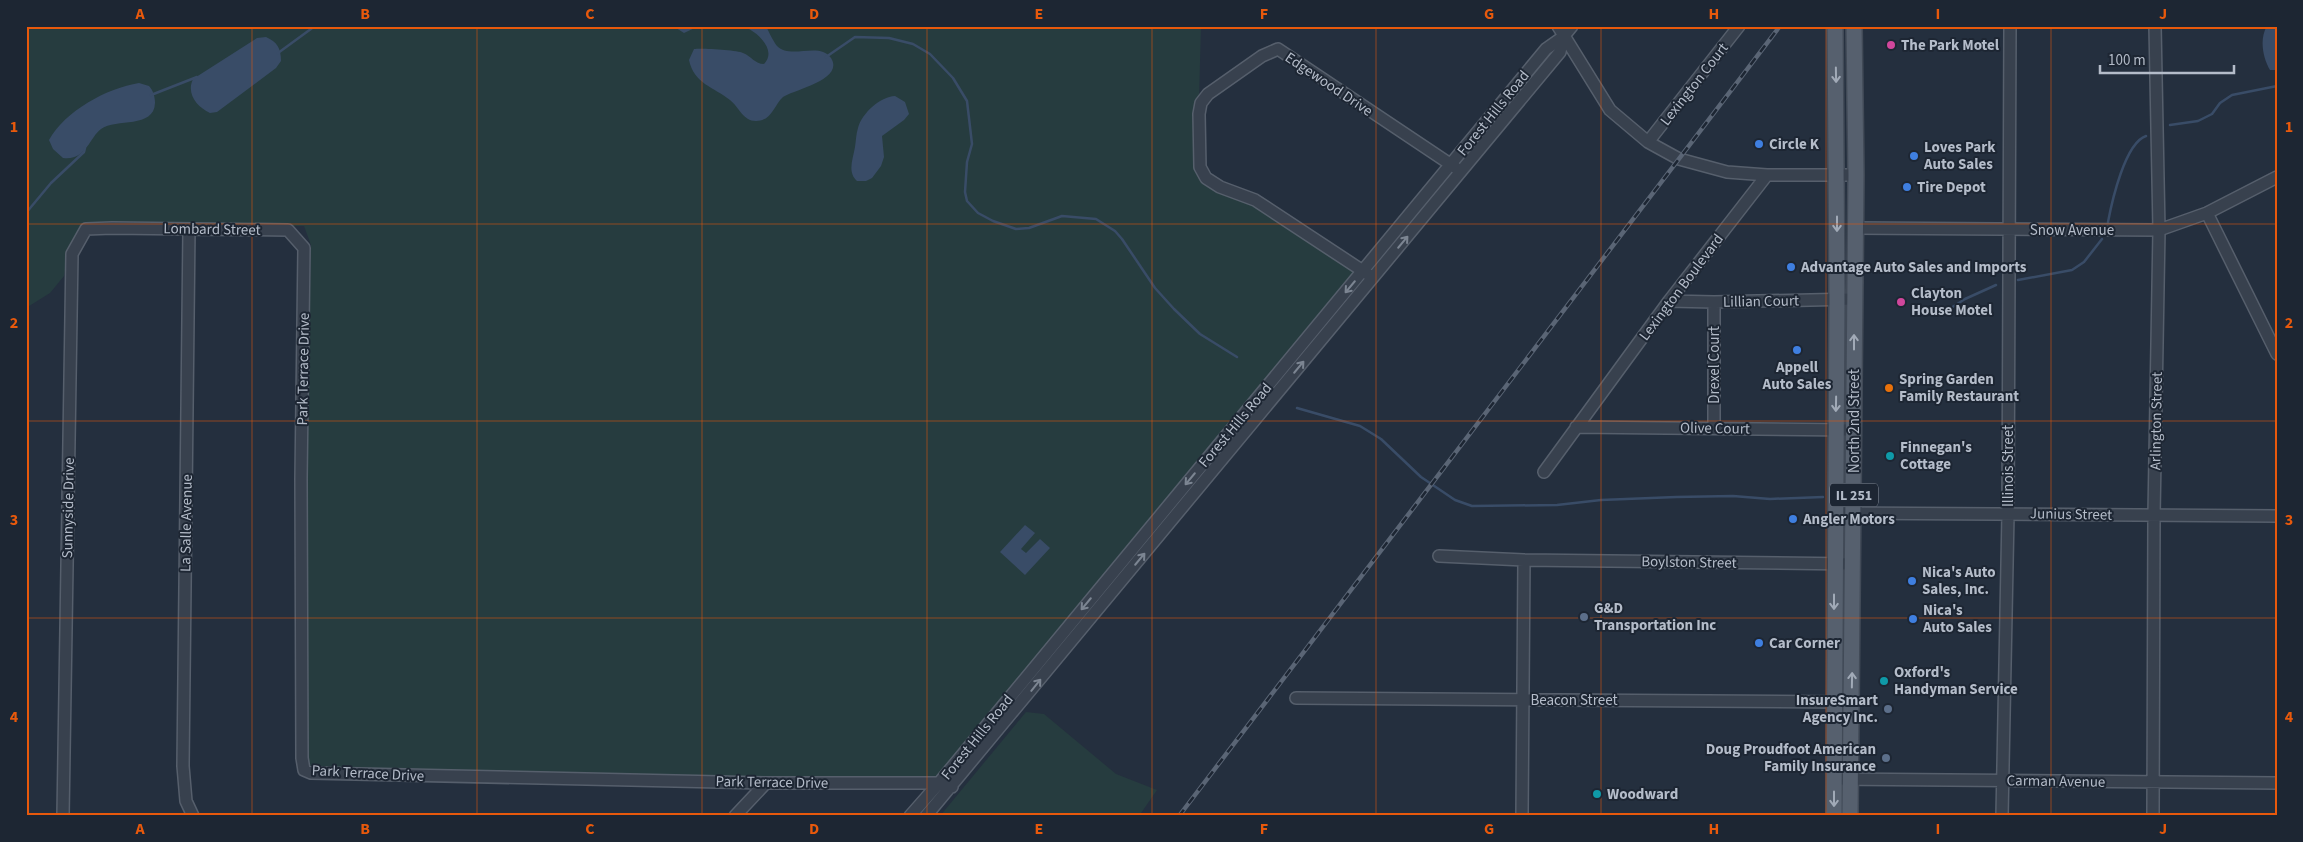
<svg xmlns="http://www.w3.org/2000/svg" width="2303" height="842" viewBox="0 0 2303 842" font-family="'Source Sans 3',sans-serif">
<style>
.green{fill:#263c3f}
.water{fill:#394c67}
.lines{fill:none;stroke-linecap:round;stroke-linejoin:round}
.stream{stroke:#394c67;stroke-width:2.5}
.minor-casing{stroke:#565f6c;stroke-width:14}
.major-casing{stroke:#414a57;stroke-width:18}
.minor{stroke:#38414e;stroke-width:11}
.major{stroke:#56606e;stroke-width:15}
.rail-casing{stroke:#5a6575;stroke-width:4.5}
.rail{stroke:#1d2633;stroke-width:2.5;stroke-dasharray:8;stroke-linecap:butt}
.oneway{stroke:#a1aab7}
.oneway2{stroke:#7c8592}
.grid{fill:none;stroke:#e8590c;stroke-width:1;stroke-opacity:0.55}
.hotel-dot{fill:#d1479c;stroke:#1d2633;stroke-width:2}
.shop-dot{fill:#3f7fe0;stroke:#1d2633;stroke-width:2}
.food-dot{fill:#e8710a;stroke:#1d2633;stroke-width:2}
.culture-dot{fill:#0f9aa8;stroke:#1d2633;stroke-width:2}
.service-dot{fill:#5c6f8a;stroke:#1d2633;stroke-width:2}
.labels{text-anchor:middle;stroke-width:4;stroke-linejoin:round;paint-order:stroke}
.shield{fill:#1d2633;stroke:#878f9c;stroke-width:1}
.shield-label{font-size:14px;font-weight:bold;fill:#b4bcc9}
.poi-label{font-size:15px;font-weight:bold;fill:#b4bcc9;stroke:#1d2633;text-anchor:start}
.street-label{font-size:15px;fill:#b4bcc9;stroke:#1d2633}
.neatline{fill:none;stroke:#e8590c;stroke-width:2}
.grid-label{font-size:16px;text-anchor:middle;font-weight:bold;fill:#e8590c}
</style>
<rect width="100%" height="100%" fill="#242f3e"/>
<path class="green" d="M26 26H1201L1197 173 1358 269 935 781 300 775 311 245 304 226H81L69 249 64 276 50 293 26 308Z
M1026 712 1044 714 1116 774 1157 790 1139 816H940Z"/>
<path class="water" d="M673 26H699L684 33Z
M742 26H766C769 32 773 41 777 46 791 60 819 41 831 58 845 80 792 90 783 97 774 105 772 121 756 121 743 121 739 107 730 100 714 87 694 84 689 60L694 49C702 48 737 50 743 53 751 56 755 64 764 64 778 50 756 30 742 26Z
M2267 26H2277V70H2270C2263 58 2259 39 2267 26Z
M266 37C277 42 281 48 281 61L276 68 217 112 210 113C197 107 186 94 193 79L257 38Z
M139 83 149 86C153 90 155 97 155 103 154 129 116 118 101 129 89 138 86 161 63 158L53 149 49 140C65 111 107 88 139 83Z
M895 96 905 102 909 114 904 120 882 136 884 157 881 166 872 178 866 181H857C847 172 853 159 855 147 856 141 856 134 858 128 862 113 880 97 895 96Z
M1025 525 1035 533 1021 549 1026 553 1040 539 1050 548 1025 575 1000 552Z"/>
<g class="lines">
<path class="stream" d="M278 53 315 26
M826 57 855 37 889 38 913 44 930 54 953 78 967 101 972 144 967 162 965 192 967 201 978 213 993 221 1016 229 1029 228 1062 216 1096 219 1115 231 1122 239 1155 288 1174 309 1200 334 1237 357
M151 95 197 77
M2170 125 2198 121 2212 114 2220 103 2232 95 2277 86
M26 213 51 183 84 152 85 148
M2108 222C2112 201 2125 143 2146 136
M2018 280 2072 270 2084 262 2102 239
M1940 315 1965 299 1996 285
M1297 408 1360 426 1381 439 1421 477 1455 500 1472 506 1557 505 1601 500 1676 497 1733 496 1770 499 1823 497"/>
<g class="minor-casing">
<path id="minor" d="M1558 26 1610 110 1648 142 1679 159 1727 172 1767 175H1856
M1648 142 1739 26
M2207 213 2277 354
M1855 228 2159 230 2207 213 2277 177
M189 229 183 766 186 801 193 816
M1369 275 1255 200 1220 187 1206 178 1200 167 1199 114 1201 103 1208 94 1262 56 1278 49 1456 168
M1669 301 1714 302 1854 299
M1714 302V428
M1576 427 1854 430
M1544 472 1669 301 1767 175
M1835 513 2277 516
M1439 556 1524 560 1853 564
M1296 698 1842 702
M1834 779 2277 783
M63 816 72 254 86 229 112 228 288 230 304 248 301 479 302 758 304 770 311 773 766 783H939L952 787
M735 816 766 783
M910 816 939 783 1546 49 1563 37 1572 26
M926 816 1560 52 1563 37
M1522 816 1524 560
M2002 816 2008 514 2010 26
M2153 816 2154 515 2159 230 2155 26"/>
</g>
<g class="major-casing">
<path id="major" d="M1834 816 1837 301 1835 26
M1850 816 1856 175 1854 26"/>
</g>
<use href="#minor" class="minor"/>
<use href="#major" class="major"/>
<g class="rail-casing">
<path id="rail" d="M1179 816 1780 26"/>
</g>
<use href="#rail" class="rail"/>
</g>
<defs><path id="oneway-shaft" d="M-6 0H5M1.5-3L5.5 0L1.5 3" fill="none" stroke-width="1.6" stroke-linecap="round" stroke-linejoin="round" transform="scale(1.25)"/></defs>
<g class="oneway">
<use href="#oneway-shaft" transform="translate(1836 75) rotate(89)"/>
<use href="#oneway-shaft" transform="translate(1837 224) rotate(90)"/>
<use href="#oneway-shaft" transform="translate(1854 342) rotate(-90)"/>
<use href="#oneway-shaft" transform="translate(1836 404) rotate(91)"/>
<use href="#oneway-shaft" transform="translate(1834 602) rotate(90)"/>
<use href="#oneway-shaft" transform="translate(1852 680) rotate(-89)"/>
<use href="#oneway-shaft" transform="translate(1834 799) rotate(90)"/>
</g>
<g class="oneway2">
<use href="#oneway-shaft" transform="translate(1403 242) rotate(-50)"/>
<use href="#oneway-shaft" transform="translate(1350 287) rotate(130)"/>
<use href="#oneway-shaft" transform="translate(1299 367) rotate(-50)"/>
<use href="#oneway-shaft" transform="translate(1190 479) rotate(130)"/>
<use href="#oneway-shaft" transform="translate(1140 559) rotate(-50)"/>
<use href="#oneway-shaft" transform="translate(1086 604) rotate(130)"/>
<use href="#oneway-shaft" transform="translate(1036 685) rotate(-51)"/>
</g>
<path class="grid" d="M252 26V816M477 26V816M702 26V816M927 26V816M1152 26V816M1376 26V816M1601 26V816M1826 26V816M2051 26V816M26 224H2277M26 421H2277M26 618H2277"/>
<g class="hotel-dot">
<circle cx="1891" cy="45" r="5"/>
<circle cx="1901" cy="302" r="5"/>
</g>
<g class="shop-dot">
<circle cx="1759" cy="144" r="5"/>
<circle cx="1914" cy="156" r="5"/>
<circle cx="1907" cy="187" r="5"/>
<circle cx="1791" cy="267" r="5"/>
<circle cx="1797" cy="350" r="5"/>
<circle cx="1793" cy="519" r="5"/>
<circle cx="1912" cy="581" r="5"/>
<circle cx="1913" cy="619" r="5"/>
<circle cx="1759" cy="643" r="5"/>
</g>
<circle class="food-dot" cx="1889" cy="388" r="5"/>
<g class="culture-dot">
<circle cx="1890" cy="456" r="5"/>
<circle cx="1884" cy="681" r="5"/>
<circle cx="1597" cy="794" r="5"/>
</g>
<g class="service-dot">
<circle cx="1584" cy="617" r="5"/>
<circle cx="1888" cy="709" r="5"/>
<circle cx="1886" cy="758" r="5"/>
</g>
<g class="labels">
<rect class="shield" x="1830" y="483.5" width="48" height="23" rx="4"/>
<g class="shield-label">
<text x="1854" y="500">IL 251</text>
</g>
<g class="poi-label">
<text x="1901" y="50">The Park Motel</text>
<text x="1769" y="149">Circle K</text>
<text x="1924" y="152">Loves Park<tspan x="1924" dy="17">Auto Sales</tspan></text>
<text x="1917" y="192">Tire Depot</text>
<text x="1801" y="272">Advantage Auto Sales and Imports</text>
<text x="1911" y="298">Clayton<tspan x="1911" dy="17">House Motel</tspan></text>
<text x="1797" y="372" text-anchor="middle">Appell<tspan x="1797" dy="17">Auto Sales</tspan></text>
<text x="1899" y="384">Spring Garden<tspan x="1899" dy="17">Family Restaurant</tspan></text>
<text x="1900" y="452">Finnegan's<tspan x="1900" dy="17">Cottage</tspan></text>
<text x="1803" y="524">Angler Motors</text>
<text x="1922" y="577">Nica's Auto<tspan x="1922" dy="17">Sales, Inc.</tspan></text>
<text x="1594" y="613">G&amp;D<tspan x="1594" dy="17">Transportation Inc</tspan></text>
<text x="1923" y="615">Nica's<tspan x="1923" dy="17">Auto Sales</tspan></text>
<text x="1769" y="648">Car Corner</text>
<text x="1894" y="677">Oxford's<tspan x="1894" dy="17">Handyman Service</tspan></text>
<text x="1878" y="705" text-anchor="end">InsureSmart<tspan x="1878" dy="17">Agency Inc.</tspan></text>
<text x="1876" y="754" text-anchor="end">Doug Proudfoot American<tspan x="1876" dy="17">Family Insurance</tspan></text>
<text x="1607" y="799">Woodward</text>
</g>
<g class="street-label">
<text transform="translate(1329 84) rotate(34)" y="5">Edgewood Drive</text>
<text transform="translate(1694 84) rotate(-52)" y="5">Lexington Court</text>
<text transform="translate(1493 113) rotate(-51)" y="5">Forest Hills Road</text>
<text transform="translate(212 229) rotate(1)" y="5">Lombard Street</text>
<text x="2072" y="235">Snow Avenue</text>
<text transform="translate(1681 287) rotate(-53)" y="5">Lexington Boulevard</text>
<text transform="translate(1761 301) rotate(-1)" y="5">Lillian Court</text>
<text transform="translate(1714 365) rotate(-90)" y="5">Drexel Court</text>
<text transform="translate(303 369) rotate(-89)" y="5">Park Terrace Drive</text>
<text transform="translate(1854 421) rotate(-90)" y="5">North 2nd Street</text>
<text transform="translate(2156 421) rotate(-89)" y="5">Arlington Street</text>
<text transform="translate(1235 425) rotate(-50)" y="5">Forest Hills Road</text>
<text transform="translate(1715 428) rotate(1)" y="5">Olive Court</text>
<text transform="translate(2008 466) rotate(-90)" y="5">Illinois Street</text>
<text transform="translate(68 508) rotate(-89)" y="5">Sunnyside Drive</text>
<text transform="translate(2071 514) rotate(1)" y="5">Junius Street</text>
<text transform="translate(186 523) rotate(-89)" y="5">La Salle Avenue</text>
<text transform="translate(1689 562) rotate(1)" y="5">Boylston Street</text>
<text x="1574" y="705">Beacon Street</text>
<text transform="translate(977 737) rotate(-51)" y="5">Forest Hills Road</text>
<text transform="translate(368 773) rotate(3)" y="5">Park Terrace Drive</text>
<text transform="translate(2056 781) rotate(1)" y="5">Carman Avenue</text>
<text transform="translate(772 782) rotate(1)" y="5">Park Terrace Drive</text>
</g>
</g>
<rect width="2303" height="842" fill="none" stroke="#1d2633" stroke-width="55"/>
<path d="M2100 65v8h134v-8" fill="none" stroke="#b4bcc9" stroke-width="2.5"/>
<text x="2108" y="65" font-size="15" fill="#b4bcc9" stroke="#1d2633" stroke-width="4" paint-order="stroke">100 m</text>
<rect x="28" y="28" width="2248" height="786" class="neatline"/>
<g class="grid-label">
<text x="140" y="19">A</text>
<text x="365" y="19">B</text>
<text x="590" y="19">C</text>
<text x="814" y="19">D</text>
<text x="1039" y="19">E</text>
<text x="1264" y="19">F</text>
<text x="1489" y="19">G</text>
<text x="1714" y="19">H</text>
<text x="1938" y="19">I</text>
<text x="2163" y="19">J</text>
<text x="14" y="132">1</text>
<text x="2289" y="132">1</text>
<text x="14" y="328">2</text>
<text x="2289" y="328">2</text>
<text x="14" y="525">3</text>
<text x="2289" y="525">3</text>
<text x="14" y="722">4</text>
<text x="2289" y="722">4</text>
<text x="140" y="834">A</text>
<text x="365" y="834">B</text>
<text x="590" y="834">C</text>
<text x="814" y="834">D</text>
<text x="1039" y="834">E</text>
<text x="1264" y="834">F</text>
<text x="1489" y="834">G</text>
<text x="1714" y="834">H</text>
<text x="1938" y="834">I</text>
<text x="2163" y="834">J</text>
</g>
</svg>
